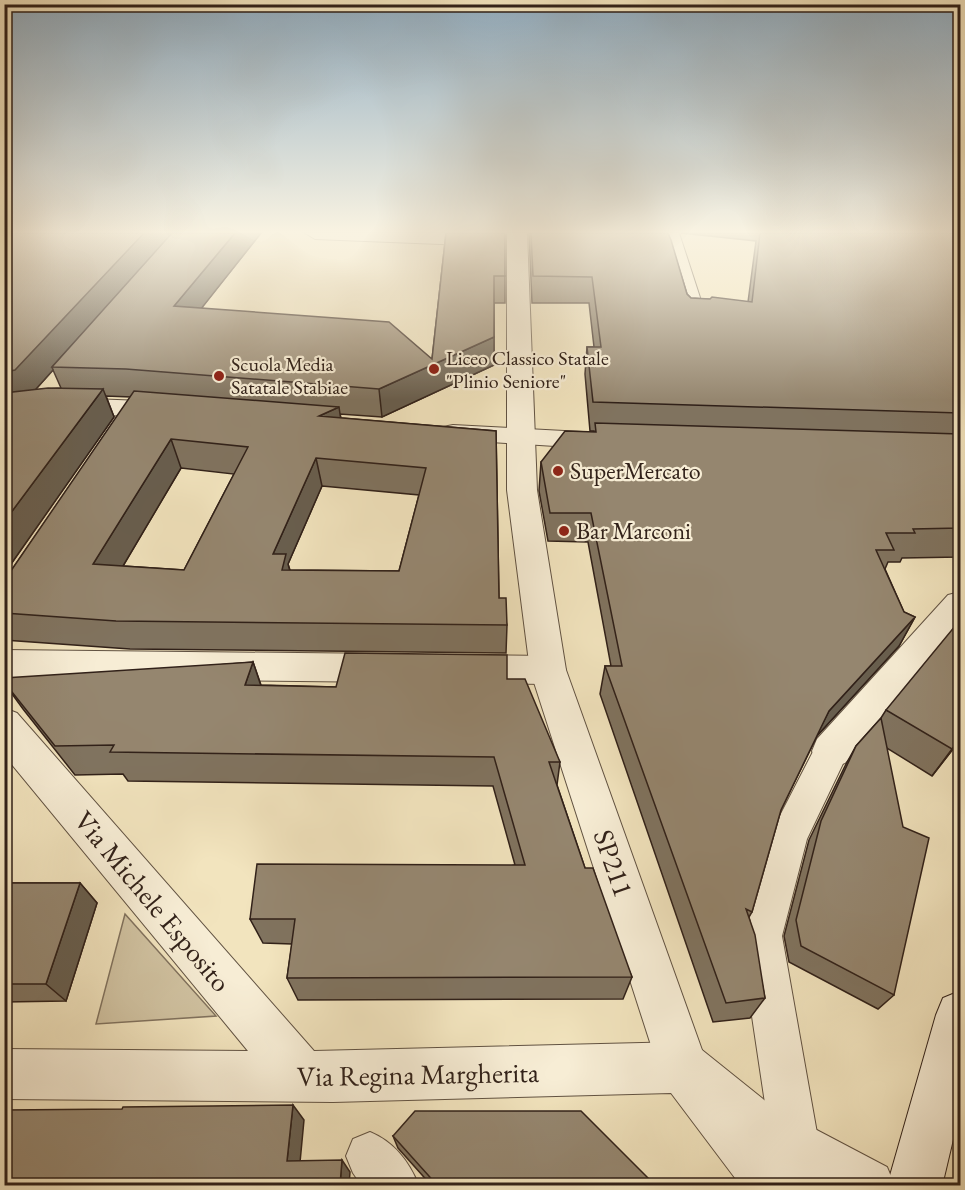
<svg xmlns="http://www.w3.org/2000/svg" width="965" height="1190" viewBox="0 0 965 1190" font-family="'EB Garamond',serif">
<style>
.green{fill:#d1c3a2;stroke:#81725e;stroke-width:1.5}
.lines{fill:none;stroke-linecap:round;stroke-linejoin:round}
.pedestrian-casing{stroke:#615242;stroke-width:2}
.minor-casing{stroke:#615242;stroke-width:2}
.tertiary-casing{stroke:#615242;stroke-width:2}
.secondary-casing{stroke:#312119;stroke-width:2}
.pedestrian{fill:#f7edd5;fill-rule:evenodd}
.minor{fill:#f7edd5;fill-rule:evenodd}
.tertiary{fill:#f7edd5;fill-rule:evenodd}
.secondary{fill:#f7edd5;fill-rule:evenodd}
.wall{fill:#80735f;stroke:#312119;stroke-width:1.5;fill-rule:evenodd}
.shaded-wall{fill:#685e4e;stroke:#312119;stroke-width:1.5}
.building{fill:#95866f;stroke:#312119;stroke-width:1.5;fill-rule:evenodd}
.poi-dot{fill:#8f2418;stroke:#f7edd5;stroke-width:2}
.labels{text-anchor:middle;stroke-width:4.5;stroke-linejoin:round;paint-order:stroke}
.far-poi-label{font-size:20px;fill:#312119;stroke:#f7edd5;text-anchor:start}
.poi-label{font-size:24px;fill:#312119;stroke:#f7edd5;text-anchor:start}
.near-street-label{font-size:28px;fill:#312119;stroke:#f7edd5}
</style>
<rect width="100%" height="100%" fill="#f2e4be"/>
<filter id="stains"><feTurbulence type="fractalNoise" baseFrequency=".00333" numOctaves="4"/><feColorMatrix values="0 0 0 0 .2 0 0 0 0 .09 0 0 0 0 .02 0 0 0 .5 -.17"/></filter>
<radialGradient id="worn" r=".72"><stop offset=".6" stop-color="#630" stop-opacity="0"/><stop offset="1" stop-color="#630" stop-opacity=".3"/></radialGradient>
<path class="green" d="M125 914 216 1016 96 1024Z"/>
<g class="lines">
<g class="pedestrian-casing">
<path id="pedestrian" d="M831 736 843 740 849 751 807 839 782 936 820 1150 813 1167 796 1174 779 1167 772 1150 740 936 769 837 819 740Z
M370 1132C394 1142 409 1161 419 1186H362L353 1173 346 1156 353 1139Z"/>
</g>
<g class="minor-casing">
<path id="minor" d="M305 233H470L498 236 501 240 498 244 491 246 315 239Z
M659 233H679L707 319 704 324H688L685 319Z
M66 398 168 402 177 404 181 410 177 416 168 418 66 413 4 421V405Z
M453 425 602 433 612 435 616 441 612 447 602 449 443 439 440 433 443 427Z
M960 592V626L845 763 831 768 817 763 812 751 817 739 948 595Z
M4 650 387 654 400 658 405 668 400 678 387 682 4 678Z
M462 655 548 656 561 660 566 670 561 680 548 684 462 683 449 679 444 669 449 659Z
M4 708 17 713 314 1051 683 1042 701 1049 794 1167 802 1186H741L671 1093 333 1102 4 1099V1049L248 1051 4 755Z"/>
</g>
<g class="tertiary-casing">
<path id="tertiary" d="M507 233H527L537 490 566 670 702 1050 773 1107 887 1167 895 1186H811L735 1145 665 1085 658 1067 530 670 507 490Z"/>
</g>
<g class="secondary-casing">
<path id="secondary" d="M960 991V1110L942 1186H887L936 1015 943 998Z"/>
</g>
<use href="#pedestrian" class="pedestrian"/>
<use href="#minor" class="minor"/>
<use href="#tertiary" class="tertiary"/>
<use href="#secondary" class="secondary"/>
</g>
<path class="wall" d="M4 233H261L201 308 432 359 446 233 505 276V303H494V365L382 417 340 414 341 418 496 431 499 598 507 625 506 653 130 649 4 640V581L131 397 106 396 114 417 4 574ZM53 370 61 388 35 390ZM181 468 234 474 184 570 123 566ZM322 486 419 495 399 571 290 570 288 564Z
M529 233H668L687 294 691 298 748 302 756 241 681 233H960V557L902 558 900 562H888L885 569 904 612 915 617 899 646 817 736 781 810 752 912 749 917 765 998 750 1018 713 1022 600 694 605 666H611L588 542 548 541 539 491 541 462 594 432V431H590L585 374 587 347H594L589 303H532Z
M253 662 261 685 336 687 507 679 560 762 557 785 585 868 632 977 623 999 298 1000 287 978 292 944 263 943 250 919 515 865 493 786 128 781 123 774 75 775 23 709 4 683Z
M886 710 960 740 932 776 887 748 894 995 878 1009 789 962 784 936 809 840 845 766 856 746 881 718Z
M4 883H80L97 903 66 1001 4 1002Z
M393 1136 655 1185H431L398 1148Z"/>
<path class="shaded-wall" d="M144 233H174L52 367 53 370 28 398 4 403V372Z
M235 233H261L182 333 174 306Z
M494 337V365L382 417 379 389Z
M103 389 114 417 4 574V522Z
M339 407 343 435 319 416Z
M171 439 181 468 107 593 93 564Z
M316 458 322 486 288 564 293 583 289 598 273 554Z
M915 617 899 646 815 738 829 711Z
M253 662 263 692 245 685Z
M960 739V740L932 776 952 749Z
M80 883 97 903 66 1001 46 984Z
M293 1105 304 1120 299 1173 287 1161Z
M342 1160 350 1172 349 1185H340Z"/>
<path class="building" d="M4 233H144L15 370 4 372Z
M172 233H235L174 306 389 322 432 359 446 233H505V276H494V337L379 389 126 369 52 367Z
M531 233H668L671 240 687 294 691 298 710 299 712 297 752 302 760 233H960V413L593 402 587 347H601L592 277 533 276Z
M48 388 103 389 4 522V393Z
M134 391 339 407 319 416 496 431 499 598H506L507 625 116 621 4 613V581ZM171 439 248 447 184 570 93 564ZM316 458 426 468 399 571 282 570 286 554H273Z
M595 423 960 434V528L913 529 915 533H886L894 550H876L904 612 915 617 829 711 781 810 752 912 746 909 755 935 765 998 726 1003 605 666H622L591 513H550L541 462 565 431 596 432Z
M960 620V739L952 749 886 710Z
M345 653 507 655V679H525L560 762H549L585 868H593L632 977 287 978 295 919H250L257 864 525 865 494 757 110 752 114 745 55 746 4 682V678L253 662 245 685 336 687Z
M881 718 903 827 929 838 894 995 801 946 796 920 821 821 856 746Z
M4 883H80L46 984H4Z
M293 1105 287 1161 342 1160 340 1185H4V1110L122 1109 123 1107Z
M415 1111H581L655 1185H437L393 1136Z"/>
<linearGradient id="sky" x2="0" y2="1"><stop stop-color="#91adc1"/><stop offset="0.58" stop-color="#f9f3e2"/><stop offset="1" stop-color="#f9f3e2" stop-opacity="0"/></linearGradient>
<rect width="965" height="400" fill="url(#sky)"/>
<g class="poi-dot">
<circle cx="434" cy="369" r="6"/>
<circle cx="219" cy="376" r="6"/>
<circle cx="558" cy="471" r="6"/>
<circle cx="564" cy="531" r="6"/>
</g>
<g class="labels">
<g class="far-poi-label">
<text x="446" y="365">Liceo Classico Statale<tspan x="446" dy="23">"Plinio Seniore"</tspan></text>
<text x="231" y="371">Scuola Media<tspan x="231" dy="23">Satatale Stabiae</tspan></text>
</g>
<g class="poi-label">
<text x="570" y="479">SuperMercato</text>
<text x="576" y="539">Bar Marconi</text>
</g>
<g class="near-street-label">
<text transform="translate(614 863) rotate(71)" y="10">SP211</text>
<text transform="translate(153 901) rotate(50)" y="10">Via Michele Esposito</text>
<text transform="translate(418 1074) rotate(-1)" y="10">Via Regina Margherita</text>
</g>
</g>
<rect width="965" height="1190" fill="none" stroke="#f2e4be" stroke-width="24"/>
<rect x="6" y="6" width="953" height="1178" fill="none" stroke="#312119" stroke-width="3"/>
<rect x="12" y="12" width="941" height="1166" fill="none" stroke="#312119" stroke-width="1.5"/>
<rect width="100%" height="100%" filter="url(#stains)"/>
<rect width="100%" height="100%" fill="url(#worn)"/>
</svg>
